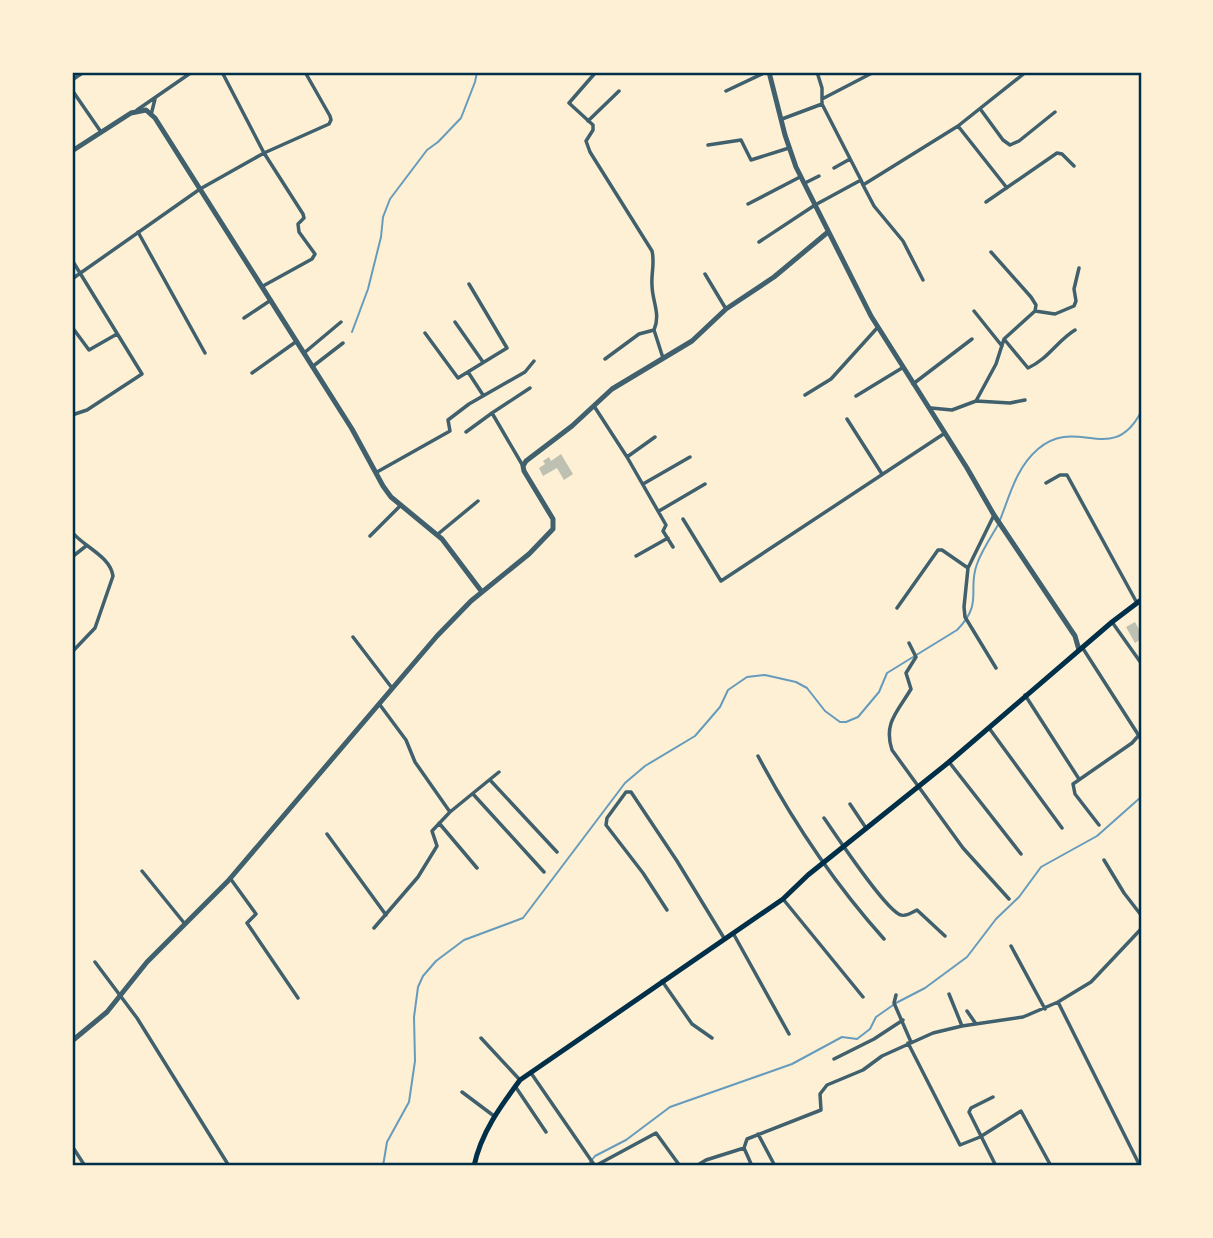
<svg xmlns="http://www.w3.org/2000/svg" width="1213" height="1238" viewBox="0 0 1213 1238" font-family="'Open Sans',sans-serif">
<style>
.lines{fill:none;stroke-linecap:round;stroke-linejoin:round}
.stream{stroke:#669bbc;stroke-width:2}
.building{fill:#bec0b2}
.minor{stroke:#3f606c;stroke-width:3.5}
.tertiary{stroke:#3f606c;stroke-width:5}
.secondary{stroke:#003049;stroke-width:5}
.neatline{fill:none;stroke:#003049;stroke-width:2.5}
</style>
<rect width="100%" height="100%" fill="#fdf0d5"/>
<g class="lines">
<path class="stream" d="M352 332 368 289 381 237 383 217 390 199 427 150 438 142 461 118 475 82 477 72
M1000 520C1010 495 1016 468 1038 449 1077 415 1112 467 1141 412
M383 1166 387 1142 409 1102 415 1061 414 1017 418 987 423 976 436 961 464 940 523 918 625 783 645 766 695 736 720 707 728 690 747 677 765 675 796 682 807 688 825 711 840 722H846L858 717 879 692 887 673 957 630C984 603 967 590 977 564 982 550 991 537 998 525
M587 1166 595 1156 626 1140 670 1107 792 1064 842 1037 857 1039 870 1029 876 1017 896 1003 925 988 967 957 996 919 1019 897 1041 867 1097 836 1141 797"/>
</g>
<path class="building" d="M561 454 573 474 564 480 557 468 543 476 539 468 545 464 543 461 549 457 551 461Z
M1135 622 1141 633V639L1135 643 1126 627Z"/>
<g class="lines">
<path class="minor" d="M222 72 264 153 303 214 304 218 298 224 299 232 315 254 312 259 263 286
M596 72 569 103 593 125V130L586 141 590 152 652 251C655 263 651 274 652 285 652 301 661 314 654 330
M817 72 822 88V104L861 180
M72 80 84 72
M72 90 101 132
M726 91 766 72
M822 99 874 72
M137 110 192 72
M981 110 1003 140 1010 145 1019 141 1055 112
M151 115 155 99
M782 119 822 104
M588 121 619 91
M958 126 1007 188
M708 145 741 140 751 160 789 148
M834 168 850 159
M805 183 819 176
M863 185 874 206 903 241 923 280
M986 202 1057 153 1062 154 1074 166
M748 204 800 177
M138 232 205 353
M759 242 815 205 861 180 863 185 958 126 1026 72
M991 252 1031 297 1036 305 1035 311
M72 260 142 374 87 410 72 415
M705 274 726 309
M72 279 200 189 264 153 329 124 331 120 330 116 305 72
M974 311 1002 346
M244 318 271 300
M455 322 483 362
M72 327 89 350 117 334
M425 333 458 378 507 348 469 284
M1004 339 1035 311 1055 314 1074 306 1076 301 1074 289 1079 268
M304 353 341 322
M605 359 639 334 654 330 663 358
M312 367 343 343
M468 372 483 395
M252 373 297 341
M913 384 972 339
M805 395 831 379 878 327
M856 396 902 368
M976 401 1010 403 1025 400
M594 406 627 457 666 525 663 531 673 547
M931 408 952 410 976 401 996 364 1004 339 1028 368C1048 359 1057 341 1075 330
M492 413 530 388
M847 419 882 474
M466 432 492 413 523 466
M627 457 655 437
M377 472 450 431 448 420 469 404 525 372 534 361
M1046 483 1060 475H1067L1137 603
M643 484 690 457
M659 511 705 484
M683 519 721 581 945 433
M72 532C84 547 110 556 113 576L95 628 72 652
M438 534 478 501
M370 536 401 505
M636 556 668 538
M72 557 86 546
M968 568 964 607 965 617 996 668
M897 608 938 550H942L968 568 994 515
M1112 622 1141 663
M353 637 392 688
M909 643 916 657 906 673 911 689C898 711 883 723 892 750L963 848 1009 899
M1082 647 1141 739
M1025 695 1079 779
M989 728 1062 828
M758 756C793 822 834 883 884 939
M949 762 1021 854
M490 780 557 852
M473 794 544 872
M850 804 866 828
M450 812 499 772
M824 818C836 835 886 911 901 915 906 917 913 912 917 910L945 936
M439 823 477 868
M1099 825 1075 794 1073 784 1132 743 1139 735
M327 834 386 915
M1104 860 1124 893 1141 915
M142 871 185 924
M230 878 256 914 247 923 298 998
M783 899 863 997
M667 910 643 873 606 825 607 818 626 792H631L677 861 724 938
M374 928 418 877 437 846 432 831 450 812 415 762 406 740 380 705
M733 933 789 1034
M1011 946 1045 1009
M95 962 137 1018 229 1166
M662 981 692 1024 712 1038
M949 994 962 1026
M896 995 894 1003 911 1042
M1058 1002 1140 1166
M967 1011 976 1024
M481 1038 520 1080
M908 1043 960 1145 980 1137 1021 1111 1051 1166
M834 1059 874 1039 903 1020
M531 1073 595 1166
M515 1086 546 1132
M462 1092 494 1116
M993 1097 971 1108 969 1112 996 1166
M758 1134 775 1166
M72 1146 85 1166
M595 1166 656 1133 680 1166
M696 1166 706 1160 744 1148
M752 1166 744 1148 747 1139 821 1110 820 1094 827 1085 863 1070 882 1056 933 1033 962 1026 1023 1017 1058 1002 1091 982 1141 929"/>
<path class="tertiary" d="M769 72 785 135 796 167 871 316 967 468 994 515 1075 636 1079 650
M72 151 131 113 146 110 155 118 352 429 383 486 391 497 442 539 482 592
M72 1041 107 1012 147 962 228 881 437 636 471 601 529 554 553 529V519L524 471 523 466 526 461 572 426 612 389 692 341 726 309 774 277 828 232"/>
<path class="secondary" d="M474 1166C481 1133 500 1107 520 1080L783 899 808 875 949 762 1112 622 1141 600"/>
</g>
<rect width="1213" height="1238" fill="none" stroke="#fdf0d5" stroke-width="147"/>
<rect x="74" y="74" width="1066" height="1090" class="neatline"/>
</svg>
